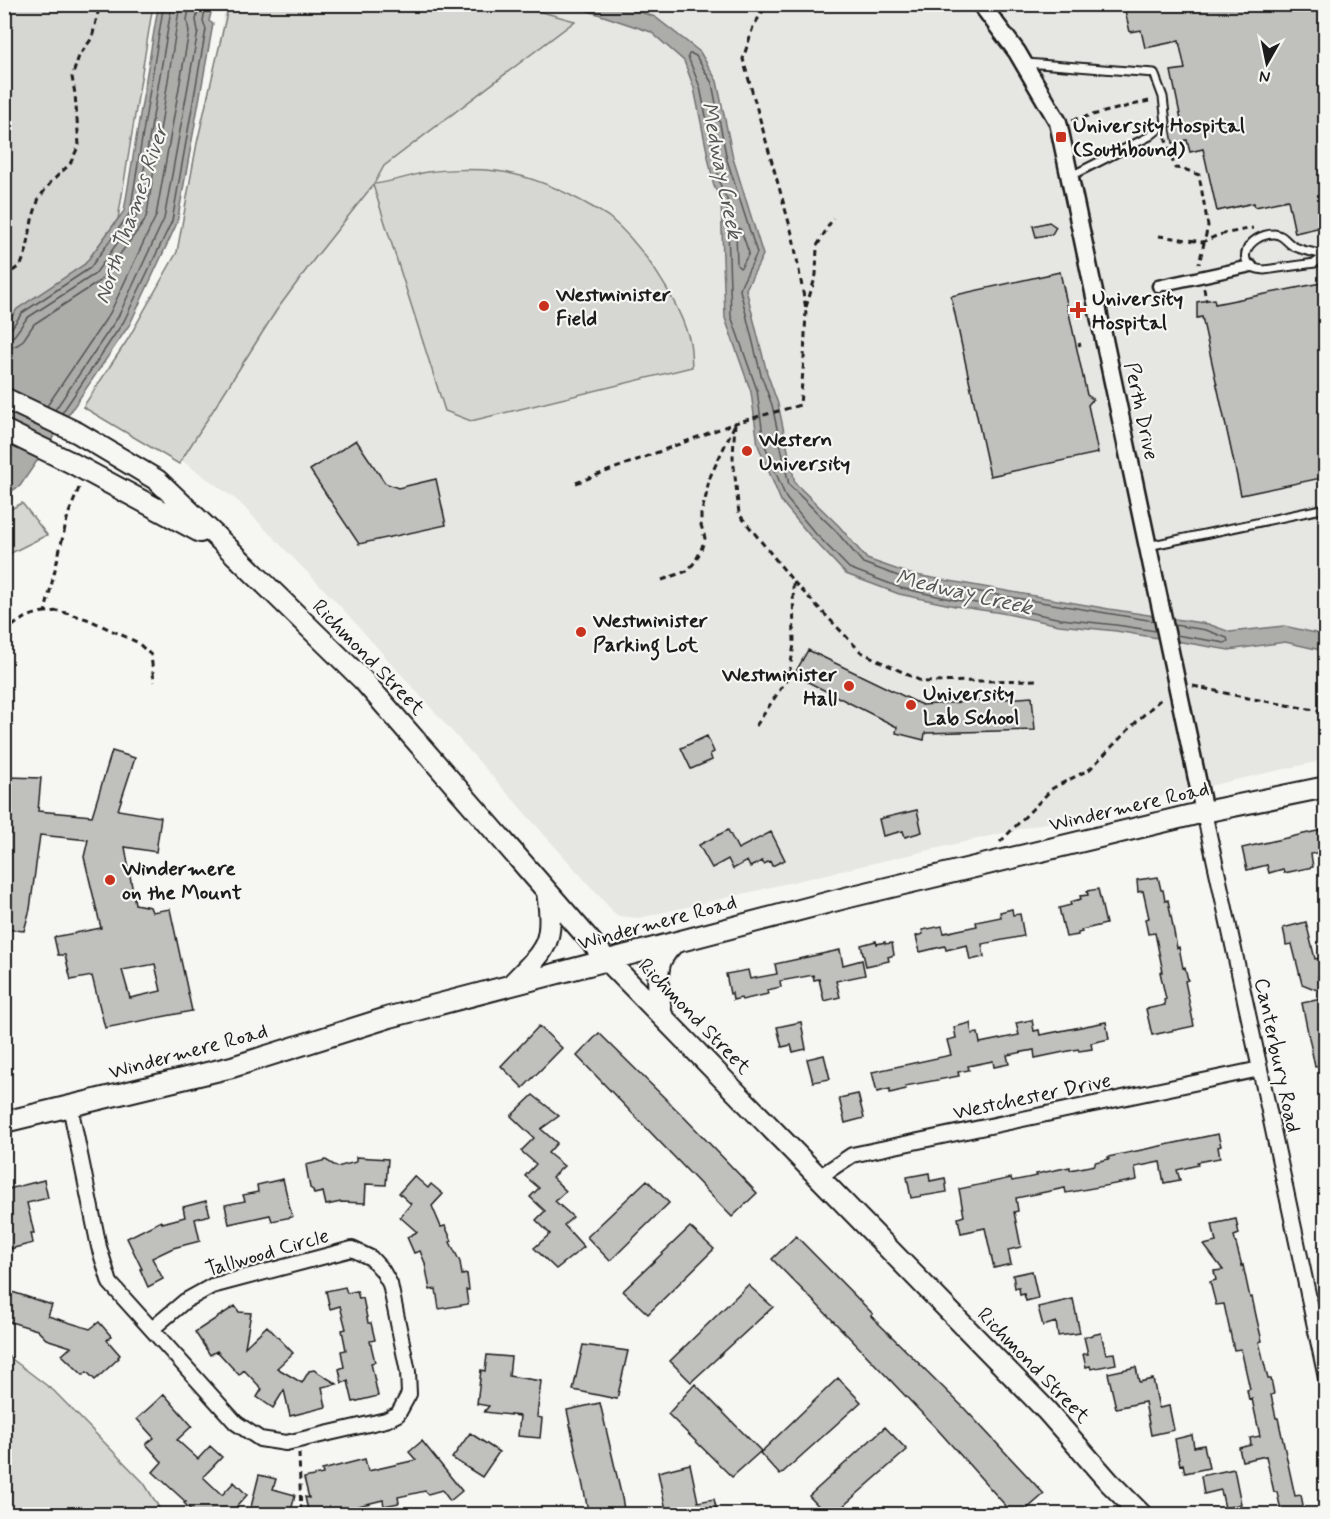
<svg xmlns="http://www.w3.org/2000/svg" width="1330" height="1519" viewBox="0 0 1330 1519" font-family="Mynerve,sans-serif">
<style>
.built{fill:#e6e6e2}
.green{fill:#d6d6d2;stroke:#797977;stroke-width:1.5}
.water{fill:#acaca9;stroke:#727271;stroke-width:1.5}
.lines{fill:none;stroke-linecap:round;stroke-linejoin:round}
.shore{stroke:#565654;stroke-width:1.5}
.building{fill:#c0c0bd;stroke:#1c1c1c;stroke-width:1.5;fill-rule:evenodd}
.service-casing{stroke:#1c1c1c;stroke-width:11}
.pedestrian-casing{stroke:#1c1c1c;stroke-width:15}
.minor-casing{stroke:#1c1c1c;stroke-width:18}
.tertiary-casing{stroke:#1c1c1c;stroke-width:21}
.secondary-casing{stroke:#1c1c1c;stroke-width:24}
.path{stroke:#1c1c1c;stroke-width:3;stroke-dasharray:6 4.5;stroke-linecap:butt}
.service{stroke:#f6f6f2;stroke-width:7}
.pedestrian{stroke:#f6f6f2;stroke-width:10}
.minor{stroke:#f6f6f2;stroke-width:14}
.tertiary{stroke:#f6f6f2;stroke-width:16}
.secondary{stroke:#f6f6f2;stroke-width:20}
.poi-dot{fill:#c8321e;stroke:#f6f6f2;stroke-width:2}
.labels{text-anchor:middle;stroke-width:4.5;stroke-linejoin:round;paint-order:stroke}
.poi-label{font-size:21px;font-weight:bold;fill:#1c1c1c;stroke:#f6f6f2;text-anchor:start}
.street-label{font-size:21px;fill:#1c1c1c;stroke:#f6f6f2}
.water-label{font-size:22px;font-style:italic;fill:#565654;stroke:#f6f6f2}
</style>
<rect width="100%" height="100%" fill="#f6f6f2"/>
<filter id="ink" filterUnits="userSpaceOnUse"><feTurbulence type="fractalNoise" baseFrequency=".0167" numOctaves="2"/><feDisplacementMap in="SourceGraphic" scale="12" xChannelSelector="R" yChannelSelector="G"/><feConvolveMatrix kernelMatrix="1 2 1 2 8 2 1 2 1" color-interpolation-filters="sRGB"/></filter>
<g filter="url(#ink)">
<path class="built" d="M225 5H1325V760L1088 813 639 918 617 916 341 607 238 501 98 400 191 251Z"/>
<path class="green" d="M229 4 516 5 575 21 384 166 374 184C392 182 409 176 427 172 446 169 477 169 496 171 530 175 565 191 594 208 599 211 605 214 610 218 642 245 675 295 688 335 692 345 691 357 692 367L471 421 445 411 373 185 315 258 276 311 179 464 83 407 128 339 177 252 197 143Z
M4 5H153L118 219 79 272 11 316 4 315Z
M22 503 47 535 5 556V512Z
M4 1353 54 1391 144 1483 163 1514H5Z"/>
<path class="water" d="M153 5H213L209 21 213 24 177 223 130 324 20 486 5 495 4 329 17 309 85 264 124 211 158 7Z
M571 5H620L655 17 700 52 717 81 733 158 763 255 746 289 767 373 778 404 795 483 839 526 867 559 910 574 1109 609 1208 624 1230 632 1284 626 1325 635V651L1285 642 1229 650 1116 631 1059 625 1002 613 955 606 899 594 846 574 811 537 781 501 758 445 751 392 725 318 721 201 714 186 694 88 684 61 651 32Z"/>
<g class="lines">
<path class="shore" d="M739 228 741 230 749 253 742 266 740 268 737 265 736 232Z
M4 331 11 329 22 313 90 268 130 213 163 9V4
M4 338 14 336 27 318 95 274 136 217 171 10V4
M4 347H13L19 344 24 339 34 324 100 281 144 222 147 214 180 4
M47 406 110 313 156 216 189 32 187 20 190 4
M55 410 118 317 164 219 198 31 196 20 199 4
M62 413 124 321 172 221 206 29 203 21 206 4
M1154 621 909 580 863 563 835 530 789 485 772 405 761 375 740 290 741 286 757 253 727 160 712 83 696 56 692 54H689L688 57 700 87 720 184 727 199 731 316 757 390 764 443 786 498 815 533 849 568 901 588 955 600 1004 607 1061 619 1116 625 1156 631
M1174 625 1206 630 1227 638 1228 641 1225 643 1176 635"/>
</g>
<path class="building" d="M1136 4H1326V226L1295 233 1288 200 1255 207 1254 203 1217 211 1203 149 1190 152 1187 140 1173 143 1170 127 1182 124 1171 71 1185 69 1179 41 1145 48 1141 30 1130 32 1125 11 1137 8Z
M1049 222 1056 227 1052 234 1036 237 1033 226Z
M1060 272 1087 395 1093 399 1088 405 1098 453 990 476 951 296Z
M1326 282V477L1241 495 1202 317 1197 318V302L1214 299 1215 304Z
M356 440 385 483 398 488 436 479 446 525 359 544 310 470Z
M808 650 922 705 1032 697 1035 730 925 733 924 740 896 733 897 727 794 675Z
M707 736 714 752 710 754 712 760 691 769 681 748Z
M112 751 135 758 118 810 161 817 156 852 125 847 135 904 150 907 152 912 170 909 192 1011 105 1028 92 976 71 980 65 955H58L54 937 101 928 84 857 88 840 40 835 30 909 24 931 4 929V806L6 807 9 777 41 778 38 811 92 816ZM155 964 161 991 130 998 122 970Z
M917 810 922 832 905 837 903 831 883 836 879 819Z
M1326 829V851L1311 854 1313 867 1284 873 1283 869 1269 873 1267 865 1247 870 1242 848Z
M728 830 738 849 771 832 785 860 772 866 770 861 764 864 762 861 750 867 747 861 733 869 728 859 712 868 699 845Z
M1158 877 1161 890H1163L1165 901 1168 900 1177 948 1179 947 1183 968 1185 967 1188 980 1185 981 1194 1026 1152 1035 1146 1009 1165 1005 1164 1000 1166 999 1160 972H1163L1155 933 1148 934 1145 919 1149 918 1143 891 1138 892 1137 880Z
M1098 889 1106 924 1081 930 1082 932 1078 933V935L1066 937 1059 908 1071 905 1070 902 1081 899 1080 896 1088 895 1087 891Z
M1012 909 1013 915 1020 914 1024 936 982 944 984 957 970 960 967 945 946 950 945 946 920 952 916 936 923 934 922 930 942 926 944 933 977 926 976 922 1001 917 1000 912Z
M1306 922 1315 959 1326 957V976L1318 977 1322 992 1302 984 1292 944 1286 945 1285 937 1283 928Z
M876 941 877 944 885 942V944L892 943 894 955 888 957 889 961 866 966 861 945Z
M840 950 843 965 862 960 865 975 836 981 840 997 824 1001 819 979 814 980 813 975 780 981 781 987 767 990 768 994 742 1000 741 998 733 1000 732 993 730 994 726 974 748 970 750 979 777 974 775 964Z
M1326 998V1017L1321 1018 1326 1046V1065L1315 1067 1302 1003Z
M1032 1020 1034 1031 1039 1030 1040 1035 1106 1022 1109 1039 1091 1043 1092 1049 1079 1051 1078 1049 1035 1058 1034 1050 1007 1055 1009 1064 994 1067 993 1061 968 1066 969 1070 958 1072 959 1076 905 1086 906 1089 890 1093V1089L877 1092 872 1072 951 1055 947 1040 956 1038 954 1027 970 1023 972 1034 978 1033 980 1043 1019 1035 1016 1023Z
M801 1022 806 1049 793 1052 791 1045 782 1047 777 1027Z
M539 1026 562 1048 523 1088 501 1066Z
M599 1033 682 1115 757 1193 732 1217 577 1056Z
M824 1055 830 1079 813 1082 807 1059Z
M858 1094 864 1118 845 1123 839 1098Z
M533 1095 559 1116 541 1129 557 1143 548 1153 564 1166 552 1177 566 1191 555 1201 573 1217 564 1225 584 1247 556 1269 534 1248 550 1234 536 1220 545 1211 530 1197 539 1188 525 1176 536 1164 521 1151 534 1138 511 1116Z
M1218 1134 1221 1146 1218 1147 1220 1158 1197 1162 1198 1165 1177 1170 1180 1180 1164 1183 1160 1162 1135 1167 1137 1180 1066 1193 1065 1188 1016 1198 1018 1211 1014 1212 1021 1247 1008 1250 1011 1264 994 1268 985 1228 961 1233 958 1218 964 1216 959 1189 1011 1178 1012 1181 1037 1176 1036 1174 1070 1167V1170L1095 1165V1162L1109 1159 1108 1157Z
M356 1157 388 1159 386 1185 366 1184 365 1203 341 1202 326 1205 323 1192 314 1194 313 1190 310 1188 306 1165 326 1160 337 1167 356 1162Z
M929 1173 930 1181 945 1178 947 1192 911 1198 907 1177Z
M414 1176 428 1188 431 1184 443 1194 432 1206 441 1227 445 1226 452 1241 450 1242 460 1262 462 1275 467 1274 469 1290H466L468 1304 439 1309 436 1289 430 1290 425 1263 420 1251 414 1253 407 1237 417 1232 400 1217 411 1204 399 1193Z
M283 1179 292 1217 272 1221 270 1215 229 1224 225 1205 245 1201 243 1195 258 1192 257 1185Z
M44 1180 48 1198 27 1203 34 1233H31L33 1243 10 1249 4 1228V1190Z
M647 1180 669 1203 610 1261 587 1237Z
M206 1201 210 1215 195 1219 200 1241 173 1248 152 1258 163 1279 148 1287 140 1269H142L127 1238 161 1221 162 1223 185 1217 183 1207Z
M1236 1219 1239 1234 1234 1236 1242 1266 1243 1265 1250 1298 1252 1297 1257 1320 1262 1341 1259 1342 1268 1379H1271L1274 1394 1271 1395 1276 1418H1278L1295 1496 1301 1495 1305 1515H1282L1277 1492H1274L1266 1456 1242 1461 1239 1448 1251 1445 1250 1438 1260 1436 1252 1399 1249 1400 1247 1390 1250 1389 1241 1349 1234 1350 1224 1304 1216 1305 1210 1282 1216 1280 1214 1271 1223 1270 1204 1245 1216 1242 1212 1224Z
M690 1227 714 1249 648 1314 623 1291Z
M796 1236 873 1314 871 1316 962 1406 1044 1494 1020 1515H1014L938 1430 848 1336 772 1259Z
M1032 1271 1038 1298 1026 1301 1024 1294 1020 1295 1019 1287 1015 1288 1013 1275Z
M748 1285 773 1307 691 1382 670 1361Z
M345 1287 347 1293 357 1291 359 1299 363 1298 368 1323H371L375 1340 370 1341 375 1362 371 1363 378 1396 353 1402 348 1381 342 1383 339 1369 344 1367 341 1351 346 1350 342 1330 346 1329 340 1306 330 1309 326 1291Z
M9 1291 52 1305 48 1316 90 1329 99 1322 111 1336 107 1340 120 1355 118 1357 119 1358 95 1380 87 1372 83 1375 62 1355 71 1347 46 1339 37 1330 4 1320V1293L8 1295Z
M1073 1299 1080 1333 1058 1336 1056 1322 1043 1326 1038 1307Z
M235 1306 239 1312 251 1313 245 1347 267 1326 293 1353 277 1368 302 1383 309 1371 314 1370 337 1384 322 1387 326 1407 290 1416 284 1390 273 1408 257 1397 262 1389 244 1370 239 1375 217 1351 210 1355 195 1332Z
M1101 1333 1106 1354 1114 1353 1116 1364 1091 1369 1090 1366 1086 1367 1083 1354H1088L1084 1337Z
M583 1345 628 1351 617 1399 573 1390Z
M487 1355 511 1357 509 1376 541 1381 537 1417 542 1418 540 1438 518 1436 520 1416 484 1412 489 1406 477 1404 481 1370 485 1371Z
M1136 1367 1139 1382 1153 1379 1159 1408 1169 1406 1174 1430 1151 1435 1145 1402 1116 1408 1108 1373Z
M838 1378 861 1402 780 1475 760 1453Z
M695 1384 761 1451 732 1477 668 1414Z
M164 1394 192 1426 177 1440 198 1459 210 1446 222 1457 203 1477 222 1495 234 1482 247 1495 229 1515H196L184 1503 186 1502 153 1472 162 1462 146 1444 154 1438 137 1419Z
M600 1403 622 1498 625 1515H589L567 1410Z
M885 1427 907 1450 833 1515H827L809 1496Z
M470 1433 499 1452 482 1477 452 1458Z
M1192 1435 1194 1447 1204 1445 1209 1468 1185 1473 1183 1464 1180 1465 1175 1439Z
M422 1441 462 1491 450 1501 442 1490 428 1494 425 1491 398 1497 399 1503 384 1506 383 1500 350 1508V1511L334 1515H309L305 1497 309 1498 304 1478 323 1474 322 1470 365 1459 368 1471 416 1460 409 1452Z
M690 1464 698 1502 714 1499 718 1515H667L658 1472Z
M1234 1469 1241 1504 1225 1508 1221 1490 1204 1494 1201 1476Z
M259 1475 276 1479 273 1489 295 1495 290 1515H249Z"/>
<g class="lines">
<g class="service-casing">
<path id="service" d="M1026 63 1154 73 1163 97 1166 123 1150 136 1071 176
M1325 256C1315 252 1302 251 1293 246 1286 242 1283 234 1274 234 1247 234 1231 267 1264 270L1315 263 1326 255
M1148 546 1326 508"/>
</g>
<g class="pedestrian-casing">
<path id="pedestrian" d="M1158 286 1251 266"/>
</g>
<g class="minor-casing">
<path id="minor" d="M1204 812 1260 1069 1326 1378
M70 1106 99 1247 110 1283 236 1423 260 1439 286 1443 386 1420 398 1414 409 1394 408 1372 390 1284 382 1270 371 1258 352 1249 212 1286 185 1301 152 1329
M819 1177 852 1155 1260 1069"/>
</g>
<g class="tertiary-casing">
<path id="tertiary" d="M981 4 1017 52 1058 122 1204 812"/>
</g>
<g class="secondary-casing">
<path id="secondary" d="M4 398 78 433 157 480 224 544 363 680 607 960 1046 1410 1109 1482 1141 1514
M4 430 70 462 200 532
M511 985C546 949 555 944 547 892
M662 1016C659 1000 655 973 662 958 665 953 669 948 674 943
M4 1122 232 1067 390 1017 845 898 1204 812 1326 787"/>
</g>
<path class="path" d="M1072 120 1149 101
M1165 137 1175 168 1184 169 1199 175 1208 226 1199 264
M1159 236 1203 242 1218 235 1253 228
M4 277 21 265 27 249 32 220 39 198 51 182 70 164 79 145 75 94 72 77 79 56 92 38 100 4
M1204 288 1206 300
M806 307 816 275 817 246 833 218
M1078 345 1081 344
M735 423 733 457 739 514 793 581 861 652 923 682 1039 680
M576 483 735 423 800 405 804 359 806 309 793 237 743 59 753 27 767 4
M79 488 68 515 45 612 59 611 87 619 137 642 151 655 154 682
M662 580 687 571 695 562 701 550 705 538 701 525V514L706 496 709 479 735 424
M4 633C16 622 29 614 45 612
M1193 686 1248 698 1326 712
M756 726 789 676 794 644 793 583
M1000 842 1053 788 1090 769 1139 719 1163 697
M299 1453 301 1514"/>
<use href="#service" class="service"/>
<use href="#pedestrian" class="pedestrian"/>
<use href="#minor" class="minor"/>
<use href="#tertiary" class="tertiary"/>
<use href="#secondary" class="secondary"/>
</g>
</g>
<g class="poi-dot">
<rect x="1055" y="131" width="12" height="12" rx="3"/>
<circle cx="544" cy="306" r="6"/>
<path d="M1075 301h6v6h6v6h-6v6h-6v-6h-6v-6h6z"/>
<circle cx="747" cy="451" r="6"/>
<circle cx="581" cy="632" r="6"/>
<circle cx="849" cy="686" r="6"/>
<circle cx="911" cy="705" r="6"/>
<circle cx="110" cy="880" r="6"/>
</g>
<g class="labels">
<g class="poi-label">
<text x="1073" y="132">University Hospital<tspan x="1073" dy="24">(Southbound)</tspan></text>
<text x="556" y="301">Westminister<tspan x="556" dy="24">Field</tspan></text>
<text x="1092" y="305">University<tspan x="1092" dy="24">Hospital</tspan></text>
<text x="759" y="446">Western<tspan x="759" dy="24">University</tspan></text>
<text x="593" y="627">Westminister<tspan x="593" dy="24">Parking Lot</tspan></text>
<text x="837" y="681" text-anchor="end">Westminister<tspan x="837" dy="24">Hall</tspan></text>
<text x="923" y="700">University<tspan x="923" dy="24">Lab School</tspan></text>
<text x="122" y="875">Windermere<tspan x="122" dy="24">on the Mount</tspan></text>
</g>
<g class="street-label">
<text transform="translate(1142 411) rotate(78)" y="7">Perth Drive</text>
<text transform="translate(369 657) rotate(46)" y="7">Richmond Street</text>
<text transform="translate(1129 806) rotate(-13)" y="7">Windermere Road</text>
<text transform="translate(657 922) rotate(-15)" y="7">Windermere Road</text>
<text transform="translate(695 1016) rotate(46)" y="7">Richmond Street</text>
<text transform="translate(188 1051) rotate(-15)" y="7">Windermere Road</text>
<text transform="translate(1278 1055) rotate(78)" y="7">Canterbury Road</text>
<text transform="translate(1032 1096) rotate(-12)" y="7">Westchester Drive</text>
<text transform="translate(267 1252) rotate(-16)" y="7">Tallwood Circle</text>
<text transform="translate(1034 1365) rotate(46)" y="7">Richmond Street</text>
</g>
<g class="water-label">
<text transform="translate(723 170) rotate(79)" y="8">Medway Creek</text>
<text transform="translate(130 214) rotate(-71)" y="8">North Thames River</text>
<text transform="translate(964 591) rotate(13)" y="8">Medway Creek</text>
</g>
</g>
<rect width="1330" height="1519" fill="none" stroke="#f6f6f2" stroke-width="24"/>
<rect x="12" y="12" width="1306" height="1495" fill="none" stroke="#1c1c1c" stroke-width="2" filter="url(#ink)"/>
<g transform="translate(1267 63) rotate(189)" stroke="#f6f6f2" stroke-width="4.5" paint-order="stroke">
<path d="M0-4.5L10 22L0 15L-10 22Z" fill="#1c1c1c"/>
<text y="-9" font-size="16" font-weight="bold" text-anchor="middle" fill="#1c1c1c">N</text>
</g>
</svg>
